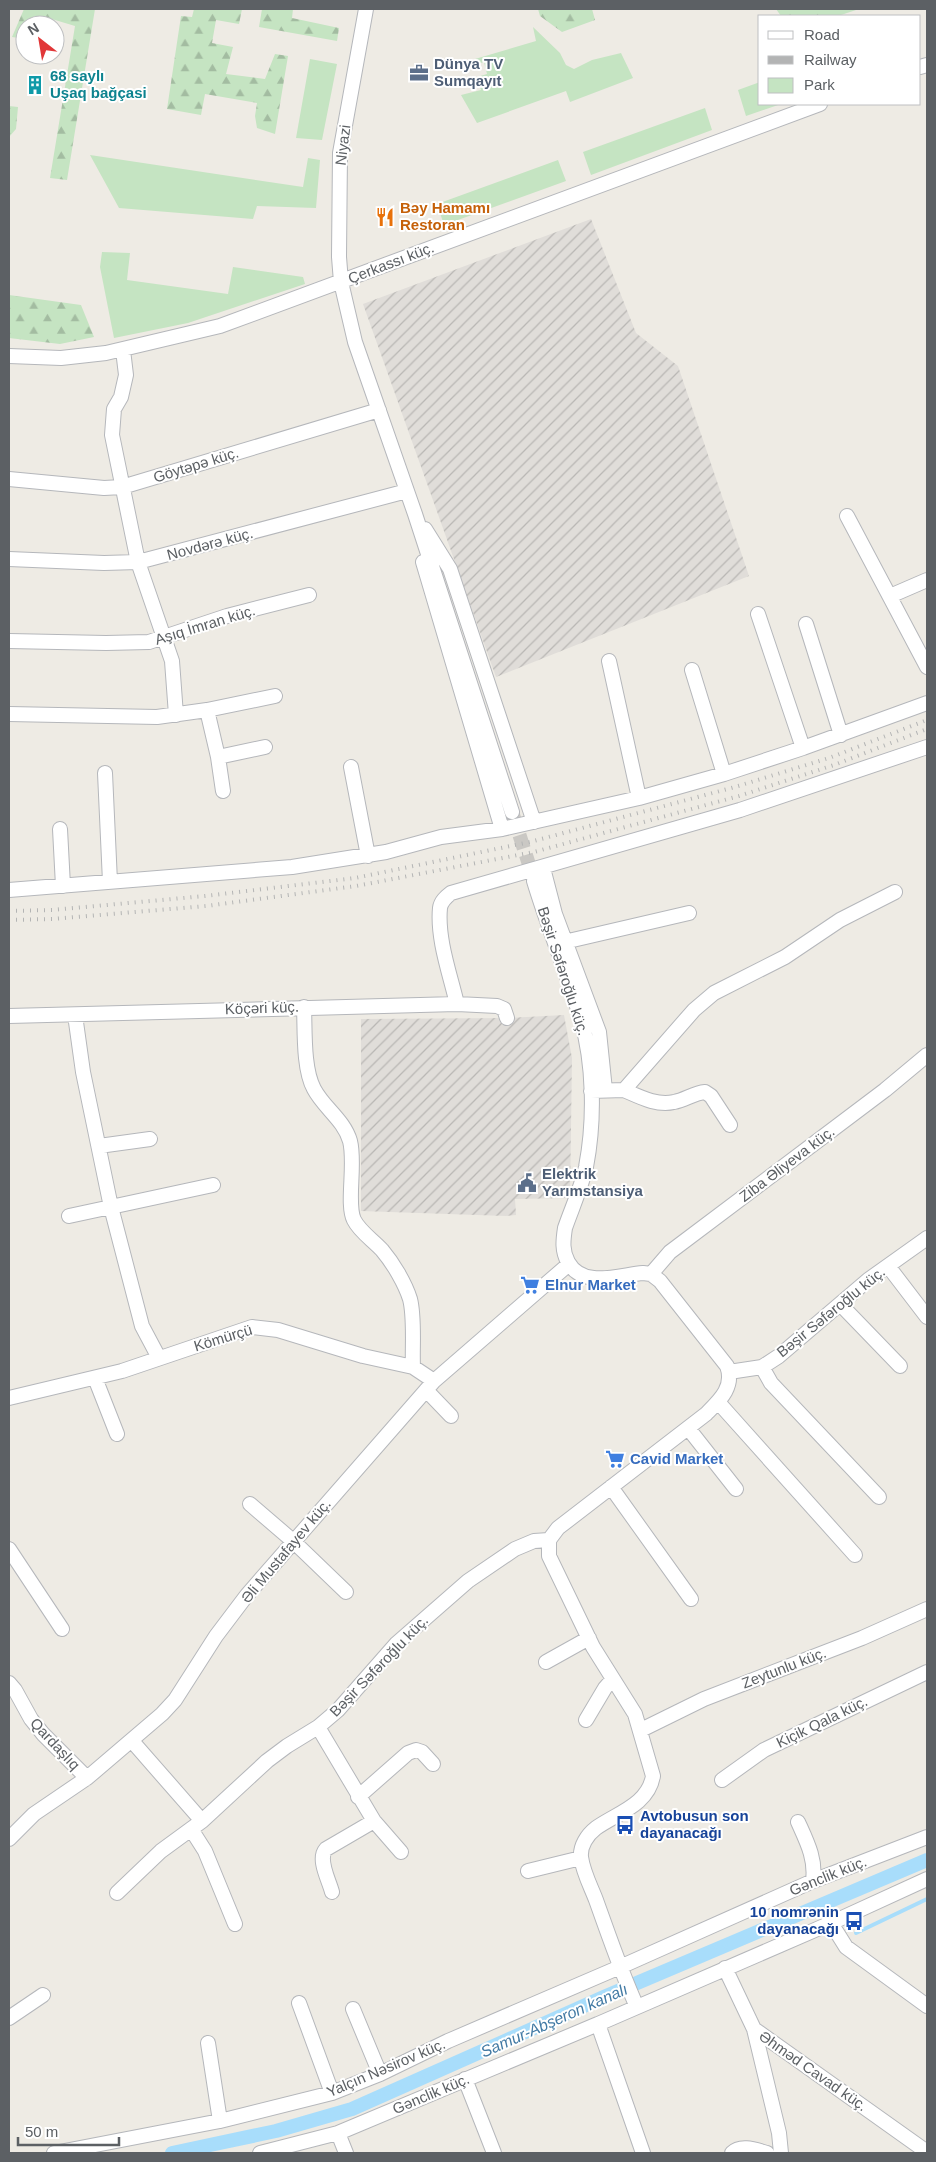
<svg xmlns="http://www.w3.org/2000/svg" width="936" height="2162" viewBox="0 0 936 2162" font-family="Helvetica,sans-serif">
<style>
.industrial{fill:url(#industrial-furrows)}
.green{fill:#c5e4c2}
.forest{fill:url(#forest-firs)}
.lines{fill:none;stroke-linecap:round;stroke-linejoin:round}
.stream{stroke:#a8ddfb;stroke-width:4}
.canal{stroke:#a8ddfb;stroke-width:14}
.minor-tunnel{stroke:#cac8c4;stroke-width:14;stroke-dasharray:14 7;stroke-linecap:butt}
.minor-casing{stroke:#b5b7bb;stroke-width:16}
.minor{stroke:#fff;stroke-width:14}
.rail{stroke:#b3b4b4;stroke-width:4;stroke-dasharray:1 6;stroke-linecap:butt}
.labels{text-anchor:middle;stroke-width:4;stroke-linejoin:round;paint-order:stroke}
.service-label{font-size:15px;font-weight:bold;fill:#4e5e75;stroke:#fff;text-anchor:start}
.culture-label{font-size:15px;font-weight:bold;fill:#0d838f;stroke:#fff;text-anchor:start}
.street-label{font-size:15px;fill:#5c6064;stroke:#fff}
.food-label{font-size:15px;font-weight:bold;fill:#c56008;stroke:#fff;text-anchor:start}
.shop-label{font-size:15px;font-weight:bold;fill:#366cbe;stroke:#fff;text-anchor:start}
.transit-label{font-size:15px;font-weight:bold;fill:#164399;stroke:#fff;text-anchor:start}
.water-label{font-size:16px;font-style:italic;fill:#427aa4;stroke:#fff}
</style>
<defs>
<pattern id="industrial-furrows" width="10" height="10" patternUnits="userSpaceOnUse" patternTransform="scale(1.25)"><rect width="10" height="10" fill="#e0ddd9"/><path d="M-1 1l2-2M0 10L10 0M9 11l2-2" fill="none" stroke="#b9b7b4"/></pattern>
<pattern id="forest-firs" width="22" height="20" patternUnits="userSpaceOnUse" patternTransform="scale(1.25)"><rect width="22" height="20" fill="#c5e4c2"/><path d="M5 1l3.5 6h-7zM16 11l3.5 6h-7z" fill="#a3bca1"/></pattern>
</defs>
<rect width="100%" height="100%" fill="#eeebe4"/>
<path class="industrial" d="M591 219 636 333 678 366 749 576 496 677 363 304Z
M564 1015 572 1058 570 1198 515 1199 516 1215 506 1216 361 1211V1019L507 1018Z"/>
<path class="green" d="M533 27 560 53 566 65 574 69 592 60 621 53 633 78 570 102 566 91 477 123 461 95 481 90 477 77 487 74 484 62 477 64 475 59 536 41Z
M310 59 337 64 322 140 296 138Z
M760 82V104H781L746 116 738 90Z
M705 108 712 130 591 175 583 152Z
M90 155 303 187 308 158 320 160 316 208 257 206 253 219 119 208Z
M558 160 566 181 444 225 437 204Z
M102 252 130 253 127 280 228 294 233 267 303 277 305 284 188 323 114 338 100 267Z"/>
<path class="forest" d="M24 9H95L67 180 50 178 75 26 45 17 42 25H25V39L12 37Z
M194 9H242L239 24 216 20 212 43 233 47 226 74 265 79 275 54 288 56 275 134 257 128 255 116 257 103 205 94 201 115 167 109 181 16 192 17Z
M262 9H293L292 18 339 28 337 41 259 27Z
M538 9H592L595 20 562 32 540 16Z
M776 9H859L838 16H781Z
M9 106 18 107 16 129 9 137Z
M9 295 81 305 94 337 60 344 9 338Z"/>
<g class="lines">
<path class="stream" d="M856 1933 927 1899"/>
<path class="canal" d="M172 2153 276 2131 352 2109 604 1997 927 1860"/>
<path class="minor-tunnel" d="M513 815 534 880"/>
<g class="minor-casing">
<path id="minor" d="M366 9 340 153 339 257 341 282 355 342 415 514 512 812
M920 67 927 65
M123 350 126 375 121 397 114 409 112 435 138 562 172 661 176 715
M9 356 61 358 106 353 220 326 820 104
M9 479 104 488 122 487 379 410
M847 516 927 667
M425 529 450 569 534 822
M9 559 104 563 138 562 407 491
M423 562 502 829
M890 596 927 580
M758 614 803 748
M806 624 841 735
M9 641 106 643 149 642 227 616 309 595
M609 661 639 798
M692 670 724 774
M207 710 218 757 223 791
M9 714 157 717 207 710 275 696
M218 757 265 747
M351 767 368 856
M105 773 110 882
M60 829 63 886
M543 868 555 914 599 1032 605 1090
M534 881C548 928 567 972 581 1019 594 1064 595 1120 586 1167 581 1188 572 1208 565 1228 563 1241 562 1251 568 1262 583 1289 619 1275 643 1273L651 1274 660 1281 727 1366C735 1387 719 1401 706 1414L558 1528 549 1540V1556L593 1647 635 1714 653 1776C648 1805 617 1813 596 1828 587 1835 580 1846 581 1857 583 1872 591 1887 596 1900 609 1936 621 1972 637 2007
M9 890 292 867 386 852 441 837 502 829 639 798 724 774 803 748 927 703
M564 942 689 913
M457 1004C450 974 437 939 440 908 441 901 446 897 451 893L740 810 927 747
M304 1007C305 1030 303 1069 314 1089 324 1108 344 1120 350 1141 356 1164 346 1204 354 1220 360 1232 373 1240 382 1250 393 1263 405 1283 410 1299 415 1318 412 1348 413 1367
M75 1015 83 1072 111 1207 142 1326 159 1358
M9 1016 457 1004 497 1006 504 1009 507 1018
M624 1090C640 1097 657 1106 674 1102 685 1100 694 1093 705 1092L711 1096 730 1125
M591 1091 624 1090 694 1010 714 993 785 957 840 920 895 892
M99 1146 150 1139
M69 1216 213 1185
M888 1266 927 1317
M651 1274 670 1252 885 1090 927 1055
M841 1305 900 1366
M762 1367 771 1383 879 1497
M729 1372 762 1367 779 1356 868 1280 927 1238
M95 1378 117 1434
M426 1390 451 1416
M9 1398 122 1371 252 1327 278 1330 363 1356 413 1367 434 1381
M718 1402 855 1555
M688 1428 736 1489
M611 1487 691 1599
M250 1504 293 1541 346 1592
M9 1549 62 1629
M546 1662 589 1638
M9 1683 15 1690 31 1719 43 1734 87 1778
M586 1720 605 1688 612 1680
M318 1727 374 1821 401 1852
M641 1730 704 1699 862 1638 927 1609
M132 1741 202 1821
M722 1780 764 1750 927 1672
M358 1797 408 1753 416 1750 422 1752 433 1764
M798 1822C807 1842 816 1859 813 1881
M191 1829 205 1851 235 1924
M9 1839 34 1814 87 1778 162 1714 175 1700 216 1636 247 1595 434 1381 569 1264
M528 1871 581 1858
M332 1892C329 1880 317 1859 326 1849L374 1821
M117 1893 161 1851 202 1821 267 1761 287 1746 318 1727 338 1710 396 1644 468 1581 515 1549 534 1541 549 1540
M831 1923 846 1947 927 2006
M725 1968 754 2029 927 2152
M299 2003 332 2093
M353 2009 380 2074
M9 2018 43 1995
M754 2029 779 2133 781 2153
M208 2043 220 2121
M465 2079 494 2153
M338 2133 346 2153
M54 2153 220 2121 332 2093 380 2074 448 2041 620 1967 813 1881 927 1837
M260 2153 338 2133 598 2024
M643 2153 598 2024 831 1923 927 1879
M732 2153C741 2144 756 2150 767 2153"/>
</g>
<use href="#minor" class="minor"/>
<path class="rail" d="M9 911 52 910 205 896 355 878 530 842 735 787 829 758 927 720
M9 920 52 919 206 906 356 886 534 852 739 796 834 765 927 729"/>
</g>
<defs>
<g id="office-bare" transform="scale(1.5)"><path d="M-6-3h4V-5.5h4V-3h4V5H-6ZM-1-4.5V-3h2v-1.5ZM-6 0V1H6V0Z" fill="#5c6f8a" stroke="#fff" stroke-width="2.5" paint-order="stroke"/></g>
<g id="building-bare" transform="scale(1.5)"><path d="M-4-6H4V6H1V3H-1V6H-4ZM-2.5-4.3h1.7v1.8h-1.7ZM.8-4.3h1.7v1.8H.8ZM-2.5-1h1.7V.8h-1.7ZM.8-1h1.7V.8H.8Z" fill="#0f9aa8" stroke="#fff" stroke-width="2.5" paint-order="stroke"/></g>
<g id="restaurant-bare" transform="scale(1.5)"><path d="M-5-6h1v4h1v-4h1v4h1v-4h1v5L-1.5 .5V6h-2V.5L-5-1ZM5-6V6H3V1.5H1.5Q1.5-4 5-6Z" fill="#e8710a" stroke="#fff" stroke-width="2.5" paint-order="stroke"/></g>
<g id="civic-bare" transform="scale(1.5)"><path d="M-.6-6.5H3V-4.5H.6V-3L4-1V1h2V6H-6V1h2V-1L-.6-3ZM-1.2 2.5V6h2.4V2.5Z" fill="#5c6f8a" stroke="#fff" stroke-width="2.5" paint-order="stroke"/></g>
<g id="supermarket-bare" transform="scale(1.5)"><path d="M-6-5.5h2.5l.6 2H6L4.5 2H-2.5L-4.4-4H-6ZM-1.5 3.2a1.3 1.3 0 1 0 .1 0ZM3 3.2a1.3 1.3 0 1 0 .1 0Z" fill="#3f7fe0" stroke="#fff" stroke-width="2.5" paint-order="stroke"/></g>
<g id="bus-bare" transform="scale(1.5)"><path d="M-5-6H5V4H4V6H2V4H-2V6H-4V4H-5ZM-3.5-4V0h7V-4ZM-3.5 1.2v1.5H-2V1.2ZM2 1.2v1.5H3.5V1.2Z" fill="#1a4fb4" stroke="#fff" stroke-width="2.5" paint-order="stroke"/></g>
</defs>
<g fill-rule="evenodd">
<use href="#office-bare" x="419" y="73"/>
<use href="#building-bare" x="35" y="85"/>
<use href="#restaurant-bare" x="385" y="217"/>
<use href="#civic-bare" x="527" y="1183"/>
<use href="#supermarket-bare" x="530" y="1285"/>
<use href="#supermarket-bare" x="615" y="1459"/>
<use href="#bus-bare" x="625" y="1825"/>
<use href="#bus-bare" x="854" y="1921"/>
</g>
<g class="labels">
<g class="service-label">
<text x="434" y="69">Dünya TV<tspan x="434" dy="17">Sumqayıt</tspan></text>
<text x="542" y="1179">Elektrik<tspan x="542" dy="17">Yarımstansiya</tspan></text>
</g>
<g class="culture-label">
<text x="50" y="81">68 saylı<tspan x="50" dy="17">Uşaq bağçasi</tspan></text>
</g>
<g class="street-label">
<text transform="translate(343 145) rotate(-83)" y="5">Niyazi</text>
<text transform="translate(391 263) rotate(-21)" y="5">Çerkassı küç.</text>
<text transform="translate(196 465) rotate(-17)" y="5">Göytəpə küç.</text>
<text transform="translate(210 544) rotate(-15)" y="5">Novdərə küç.</text>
<text transform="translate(205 625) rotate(-17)" y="5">Aşıq İmran küç.</text>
<text transform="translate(563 971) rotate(72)" y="5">Bəşir Səfəroğlu küç.</text>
<text transform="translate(262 1008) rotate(-2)" y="5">Köçəri küç.</text>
<text transform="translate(787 1164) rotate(-37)" y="5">Ziba Əliyeva küç.</text>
<text transform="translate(831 1312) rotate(-39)" y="5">Bəşir Səfəroğlu küç.</text>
<text transform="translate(223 1338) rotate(-17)" y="5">Kömürçü</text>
<text transform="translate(286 1551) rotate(-50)" y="5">Əli Mustafayev küç.</text>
<text transform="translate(379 1666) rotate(-46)" y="5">Bəşir Səfəroğlu küç.</text>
<text transform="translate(784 1668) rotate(-21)" y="5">Zeytunlu küç.</text>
<text transform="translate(822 1722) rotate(-26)" y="5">Kiçik Qala küç.</text>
<text transform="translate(55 1744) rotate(47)" y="5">Qardaşlıq</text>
<text transform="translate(828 1876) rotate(-22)" y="5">Gənclik küç.</text>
<text transform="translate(386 2068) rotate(-23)" y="5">Yalçın Nəsirov küç.</text>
<text transform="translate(813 2071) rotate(35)" y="5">Əhməd Cavad küç.</text>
<text transform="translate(431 2094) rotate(-23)" y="5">Gənclik küç.</text>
</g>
<g class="food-label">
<text x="400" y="213">Bәy Hamamı<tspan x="400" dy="17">Restoran</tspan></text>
</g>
<g class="shop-label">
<text x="545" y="1290">Elnur Market</text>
<text x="630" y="1464">Cavid Market</text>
</g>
<g class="transit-label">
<text x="640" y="1821">Avtobusun son<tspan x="640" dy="17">dayanacağı</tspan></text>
<text x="839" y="1917" text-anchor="end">10 nomrənin<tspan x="839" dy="17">dayanacağı</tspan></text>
</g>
<g class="water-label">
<text transform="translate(554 2020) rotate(-24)" y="6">Samur-Abşeron kanalı</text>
</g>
</g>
<rect width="936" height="2162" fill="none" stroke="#5c6064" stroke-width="20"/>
<rect x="758" y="15" width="162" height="90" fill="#ffffff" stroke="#bebfc1"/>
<rect x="768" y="31" width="25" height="8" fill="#ffffff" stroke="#bebfc1"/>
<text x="804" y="40" font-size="15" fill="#5c6064">Road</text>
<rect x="768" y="56" width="25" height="8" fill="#b3b4b4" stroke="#bebfc1"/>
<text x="804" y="65" font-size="15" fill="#5c6064">Railway</text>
<rect x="768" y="78" width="25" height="15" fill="#c5e4c2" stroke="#bebfc1"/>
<text x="804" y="90" font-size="15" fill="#5c6064">Park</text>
<g transform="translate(40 40) rotate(329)"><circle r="24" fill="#ffffff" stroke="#bebfc1"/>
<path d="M0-4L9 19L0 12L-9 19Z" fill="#e13738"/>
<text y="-8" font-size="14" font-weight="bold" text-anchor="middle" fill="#5c6064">N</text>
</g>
<path d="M18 2137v8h101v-8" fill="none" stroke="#5c6064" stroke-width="2.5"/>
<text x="25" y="2137" font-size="15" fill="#5c6064" stroke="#ffffff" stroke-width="4" paint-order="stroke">50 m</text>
</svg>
